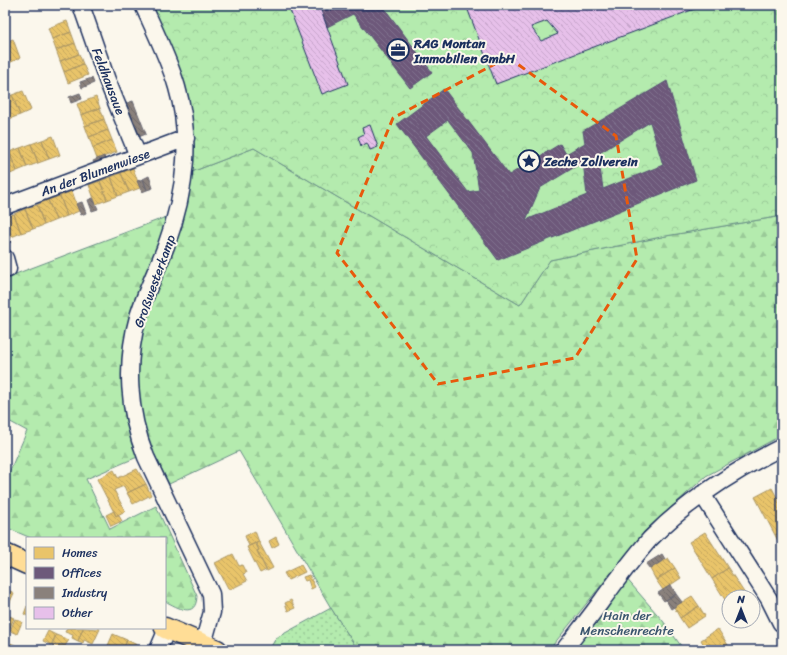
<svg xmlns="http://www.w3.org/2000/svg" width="787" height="655" viewBox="0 0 787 655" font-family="Sriracha,sans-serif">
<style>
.grass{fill:url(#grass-dots);stroke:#688d86}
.forest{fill:url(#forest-firs);stroke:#688d86}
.park{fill:url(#park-crowns);stroke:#688d86}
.homes{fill:url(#homes-back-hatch);stroke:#ab9766}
.offices{fill:url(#offices-back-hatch);stroke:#544c72;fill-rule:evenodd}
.industry{fill:url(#industry-back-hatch);stroke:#696873}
.building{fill:url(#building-back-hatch);stroke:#1b2f5e;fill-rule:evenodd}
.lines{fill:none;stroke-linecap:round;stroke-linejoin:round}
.minor-casing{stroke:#1b2f5e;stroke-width:19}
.major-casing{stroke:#1b2f5e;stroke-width:23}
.minor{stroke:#fbf7ec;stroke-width:16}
.major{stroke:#ffdd96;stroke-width:20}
.marked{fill:none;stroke:#e8590c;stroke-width:3;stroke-dasharray:8 5;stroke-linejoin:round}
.labels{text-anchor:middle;stroke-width:4;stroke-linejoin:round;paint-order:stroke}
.poi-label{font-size:13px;font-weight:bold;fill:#1b2f5e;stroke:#fbf7ec;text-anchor:start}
.street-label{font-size:13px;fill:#1b2f5e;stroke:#fbf7ec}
.park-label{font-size:13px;fill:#3a556e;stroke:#fbf7ec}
</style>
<defs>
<pattern id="grass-dots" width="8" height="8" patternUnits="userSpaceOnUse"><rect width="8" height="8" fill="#b4ebae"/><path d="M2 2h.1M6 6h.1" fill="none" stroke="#9aca98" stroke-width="1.8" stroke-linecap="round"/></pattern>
<pattern id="forest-firs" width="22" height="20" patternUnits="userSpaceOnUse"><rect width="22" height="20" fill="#b4ebae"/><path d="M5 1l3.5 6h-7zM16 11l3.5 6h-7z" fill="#9aca98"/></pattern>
<pattern id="park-crowns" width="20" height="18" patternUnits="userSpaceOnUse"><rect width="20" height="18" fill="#b4ebae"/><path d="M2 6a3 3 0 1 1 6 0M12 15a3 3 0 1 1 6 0" fill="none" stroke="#9aca98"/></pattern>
<pattern id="homes-back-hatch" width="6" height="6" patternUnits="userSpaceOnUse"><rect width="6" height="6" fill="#e9c46a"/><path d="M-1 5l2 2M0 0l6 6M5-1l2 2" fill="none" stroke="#c7a95e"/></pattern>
<pattern id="offices-back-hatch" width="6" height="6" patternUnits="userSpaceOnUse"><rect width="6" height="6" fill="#6d597a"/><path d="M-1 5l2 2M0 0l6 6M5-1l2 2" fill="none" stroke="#80738f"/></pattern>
<pattern id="industry-back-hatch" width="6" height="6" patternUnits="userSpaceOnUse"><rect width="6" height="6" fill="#8a817c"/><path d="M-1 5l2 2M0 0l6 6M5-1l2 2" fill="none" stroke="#706a69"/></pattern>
<pattern id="building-back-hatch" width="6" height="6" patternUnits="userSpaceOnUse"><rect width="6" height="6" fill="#e7c0ea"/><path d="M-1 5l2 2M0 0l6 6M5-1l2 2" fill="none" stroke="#c6a5cb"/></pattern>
</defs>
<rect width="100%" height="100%" fill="#fbf7ec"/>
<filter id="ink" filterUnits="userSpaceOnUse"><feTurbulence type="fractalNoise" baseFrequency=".025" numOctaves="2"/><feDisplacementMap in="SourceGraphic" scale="8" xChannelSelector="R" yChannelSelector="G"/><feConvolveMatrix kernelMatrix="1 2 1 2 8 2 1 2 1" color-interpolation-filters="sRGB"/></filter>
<g filter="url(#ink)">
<path class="grass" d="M331 608 358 650H269L276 638Z"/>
<path class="forest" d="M254 148 520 305 550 260 666 236 782 216V435L706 476 645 531 549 650H358L331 608 239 451 169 484 154 453 135 458 86 479 110 529 156 506 197 596C196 619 178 608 165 601V538H31L5 527V482L27 431 5 419V278L182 211 189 173Z
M625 577 663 621 684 650H567Z"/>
<path class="park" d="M147 5H782V216L666 236 550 260 520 305 254 148 189 173 190 148Z"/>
<path class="homes" d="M67 21 71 32 52 39 48 28Z
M71 32 75 43 56 50 52 39Z
M13 39 20 58 9 63 5 52V42Z
M75 43 79 54 60 61 56 50Z
M5 52 9 63 5 64Z
M79 54 83 64 64 72 60 61Z
M83 64 88 75 68 83 64 72Z
M23 91 31 110 20 115 12 95Z
M12 95 20 115 9 119 5 108V98Z
M96 97 100 108 81 115 77 104Z
M5 108 9 119 5 120Z
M100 108 104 119 85 126 81 115Z
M104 119 108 130 89 137 85 126Z
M108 130 112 140 93 148 89 137Z
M53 136 60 155 49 159 42 140Z
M42 140 49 159 38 163 31 144Z
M112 140 117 152 97 159 93 148Z
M31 144 38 163 27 167 20 148Z
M20 148 27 167 17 171 9 152Z
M9 152 17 171 6 176 5 154Z
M133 168 140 188 129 192 121 173Z
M121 173 129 192 118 196 111 177Z
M111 177 118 196 107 200 100 181Z
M100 181 107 200 96 204 89 185Z
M72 191 79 211 67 216 60 196Z
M60 196 67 216 56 220 48 200Z
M48 200 56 220 44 225 37 205Z
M37 205 44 225 33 229 25 209Z
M25 209 33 229 21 233 14 214Z
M14 214 21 233 9 238 5 227V217Z
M137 469 146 484 127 493 124 486 114 490 125 511 116 516 97 479 114 470 118 478Z
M146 484 151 495 133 504 127 493Z
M772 488 782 507V532L775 535 755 497Z
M114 511 116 516 118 514 122 521 111 526 106 515Z
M255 531 259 542 249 546 245 536Z
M705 532 728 568 712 579 689 542Z
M782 532V549L775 535Z
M276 537 279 544 272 548 269 541Z
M259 542 273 568 267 571 257 551 259 550 256 543Z
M255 543 259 550 257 551 266 570 260 573 247 547Z
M233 554 239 566 242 565 246 573 243 574 247 581 229 590 215 563Z
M668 558 675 568 656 580 650 569Z
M301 565 305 572 288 580 284 573Z
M675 568 681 578 663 590 656 580Z
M728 568 747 597H729V606L712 579Z
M309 575 315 587 311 589 308 580 305 581 303 577Z
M5 587H7L6 589 14 593 6 611Z
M692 596 699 606 680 618 674 607Z
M291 600 295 608 288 611 285 603Z
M27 606V616L24 614Z
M699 606 705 616 687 628 680 618Z
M5 614 14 618 9 630 5 629Z
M15 619 22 622 17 634 10 631Z
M67 628H83L78 641 72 638 73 635 65 632Z
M83 628 100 629 93 644 84 640 83 643 78 641Z
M718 629 731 650H707L701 640Z
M48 631 56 635 51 645 43 641Z
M113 634 127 640 123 650H106Z
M56 635 69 640 63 649 52 645Z
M127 640 141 647 140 650H123Z
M5 641 15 645 13 649 5 646Z"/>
<path class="offices" d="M329 5H382L432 72 410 88 353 14 327 27 321 9Z
M667 81 696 180 498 260 397 124 444 89 509 175 560 144 566 154 585 143 583 131ZM448 120 473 153 479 190 468 192 426 136ZM650 122 663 165 603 189 598 154ZM583 162 587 195 526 220 540 188Z"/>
<path class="industry" d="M92 78 94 83 82 88 80 82Z
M80 93 82 99 71 103 69 97Z
M133 101 146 134 136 138 124 104Z
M104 156 106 162 95 166 93 161Z
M149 176 153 188 147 190 143 179Z
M143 179 147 190 142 192 137 181Z
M93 198 98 209 92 211 88 200Z
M82 202 86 213 81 215 76 204Z
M5 231H6L11 242 5 244Z
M662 554 665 559 650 569 646 564Z
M671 585 676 594 664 601 658 593Z
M676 594 682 602 671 609 666 600Z"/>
<path class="building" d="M288 5H319L348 84 322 94Z
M466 5H705L496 84ZM547 21 558 34 541 41 531 27Z
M370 125 378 147 370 150 367 143 361 146 358 137 364 134 362 128Z"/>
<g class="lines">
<g class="minor-casing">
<path id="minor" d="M81 5 107 80 138 156
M143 5C168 60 189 99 185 161 183 190 176 219 166 246 157 270 145 293 138 317 125 363 128 412 146 457L211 594 212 612 203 644
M5 206 186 138
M5 258 8 269
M702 494 769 599 781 623
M158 650 167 629
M564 650C577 633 591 616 603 599 618 579 633 558 650 539 688 500 734 471 782 447"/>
</g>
<g class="major-casing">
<path id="major" d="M5 554 27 564
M165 628 217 650"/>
</g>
<use href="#minor" class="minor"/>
<use href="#major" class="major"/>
</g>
</g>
<path class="marked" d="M508 57 616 136 637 259 575 358 438 384 337 253 393 118Z"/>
<defs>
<g id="office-ring" transform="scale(1.15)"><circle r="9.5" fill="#fbf7ec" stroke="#1b2f5e" stroke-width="1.5"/><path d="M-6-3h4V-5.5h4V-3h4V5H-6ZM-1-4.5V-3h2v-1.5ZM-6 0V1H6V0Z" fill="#1b2f5e"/></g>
<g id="sight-ring" transform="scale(1.15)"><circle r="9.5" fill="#fbf7ec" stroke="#1b2f5e" stroke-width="1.5"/><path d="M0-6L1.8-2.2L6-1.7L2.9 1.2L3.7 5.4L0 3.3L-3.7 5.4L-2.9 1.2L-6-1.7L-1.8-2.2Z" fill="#1b2f5e"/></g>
</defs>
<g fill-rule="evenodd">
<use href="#office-ring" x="398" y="50"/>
<use href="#sight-ring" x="529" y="161"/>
</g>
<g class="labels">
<g class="poi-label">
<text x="414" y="48">RAG Montan<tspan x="414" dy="15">Immobilien GmbH</tspan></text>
<text x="544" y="166">Zeche Zollverein</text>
</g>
<g class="street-label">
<text transform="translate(109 81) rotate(69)" y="5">Feldhausaue</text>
<text transform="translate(95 172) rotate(-20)" y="5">An der Blumenwiese</text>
<text transform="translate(154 281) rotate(-70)" y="5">Großwesterkamp</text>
</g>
<g class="park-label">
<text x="627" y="620">Hain der<tspan x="627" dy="15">Menschenrechte</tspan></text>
</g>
</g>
<rect width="787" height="655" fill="none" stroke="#fbf7ec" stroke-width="20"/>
<rect x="10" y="10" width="767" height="635" fill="none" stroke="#1b2f5e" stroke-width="1.5" filter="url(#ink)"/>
<rect x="26" y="537" width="140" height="92" fill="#fbf7ec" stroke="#a1a7b3"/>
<rect x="34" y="547" width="20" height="12" fill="#e9c46a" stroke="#a1a7b3"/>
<text x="62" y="557" font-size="12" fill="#1b2f5e">Homes</text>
<rect x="34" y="567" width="20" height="12" fill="#6d597a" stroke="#a1a7b3"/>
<text x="62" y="577" font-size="12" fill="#1b2f5e">Offices</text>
<rect x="34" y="587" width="20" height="12" fill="#8a817c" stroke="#a1a7b3"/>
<text x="62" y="597" font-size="12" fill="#1b2f5e">Industry</text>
<rect x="34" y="607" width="20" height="12" fill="#e7c0ea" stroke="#a1a7b3"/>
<text x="62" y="617" font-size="12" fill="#1b2f5e">Other</text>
<g transform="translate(741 609)"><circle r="19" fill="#fbf7ec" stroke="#a1a7b3"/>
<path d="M0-3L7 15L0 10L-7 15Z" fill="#1b2f5e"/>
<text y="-6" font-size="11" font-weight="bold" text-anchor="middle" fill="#1b2f5e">N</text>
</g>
</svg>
